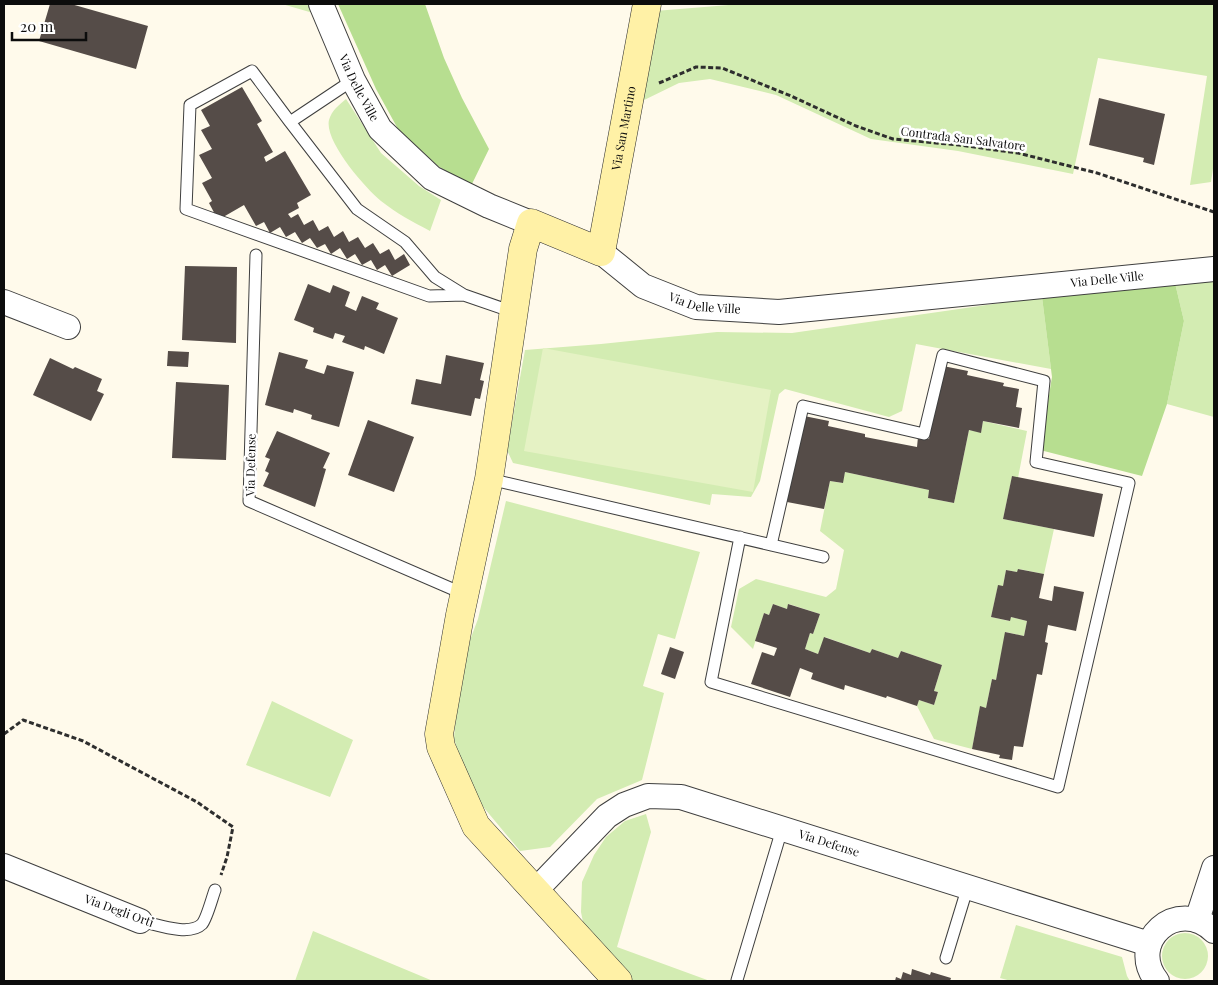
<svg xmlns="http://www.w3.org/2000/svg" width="1218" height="985" viewBox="0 0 1218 985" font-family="'Playfair Display',serif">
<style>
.green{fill:#d3ecb2}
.forest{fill:#b7de90}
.pitch{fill:#e5f2c4}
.building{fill:#554c48}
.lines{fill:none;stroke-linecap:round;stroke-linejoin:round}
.lane-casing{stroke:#3f3f3f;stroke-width:13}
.street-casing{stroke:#3f3f3f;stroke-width:26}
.secondary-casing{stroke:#2e2e2e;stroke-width:29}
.path{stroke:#2e2e2e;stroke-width:3;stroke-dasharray:5 2.5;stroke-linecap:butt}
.lane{stroke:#fff;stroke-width:11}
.street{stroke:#fff;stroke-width:24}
.secondary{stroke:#fff1a6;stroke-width:28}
.labels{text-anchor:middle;stroke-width:5;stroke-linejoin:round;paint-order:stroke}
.street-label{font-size:12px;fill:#0c0c0c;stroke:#fff}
</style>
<rect width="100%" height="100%" fill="#fffaeb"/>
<path class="green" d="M282 4H310L313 13Z
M741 4H1214V162L1211 182 1190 185 1207 76 1098 58 1073 174 958 151 871 139 776 95 710 79 679 83 636 104 655 11Z
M346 99 381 153 419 186 441 200 430 231C413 222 396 213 381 201 365 188 324 141 329 120 332 110 339 105 346 99Z
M1214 279V417L1167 404 1184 321 1175 283Z
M1042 297 1051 369 916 344 902 411 889 417 785 389 779 394 760 481 751 497 712 494 710 505 513 463 507 450 525 350 601 344 717 332 792 333Z
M983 421 1027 431 1018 478 1012 477 1003 519 1054 529 1044 574 1019 569 1017 572 1006 570 1003 586H998L991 617 1009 621 1011 617 1027 621 1024 636 1006 632 996 680 992 679 986 708 980 707 972 749 934 739 917 706 919 700 934 705 938 692 934 691 942 665 901 651 898 658 872 649 870 653 825 637 818 654 805 649 810 633 813 634 820 614 789 604 787 609 773 604 769 615 764 613 753 649 731 627 739 589 756 579 826 597 836 589 844 550 820 531 830 481 842 483 845 472 929 490 928 498 954 503 969 430 981 432Z
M506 501 700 552 675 639 658 634 643 686 664 693 642 780 597 799 550 847 520 851 470 791 461 764 454 738 457 703 470 640 478 619Z
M272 701 353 740 330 797 246 765Z
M646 814 651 832 617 947 710 981H628L585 932 581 912 582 882 594 855 606 837 625 821Z
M1016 925 1122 957 1127 976 1130 981H1011L1000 978Z
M313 931 433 981H295Z
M1162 956a23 23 0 1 1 46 0a23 23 0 1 1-46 0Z"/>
<path class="forest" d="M338 4H425L444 58 462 98 489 149 471 186 438 166 398 129 376 89Z
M1175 283 1184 321 1167 404 1142 476 1040 450 1052 377 1042 297Z"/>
<path class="pitch" d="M543 348 771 390 753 492 524 451Z"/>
<path class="building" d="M50 4H71L148 26 136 69 39 41Z
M242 87 262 121 257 124 273 152 264 157 266 162 285 151 311 195 297 203 299 208 288 214 291 218 298 214 304 225 313 220 319 231 328 226 334 237 343 231 349 242 358 237 365 248 373 243 380 254 389 249 395 260 404 254 410 265 392 276 385 265 377 270 371 260 362 265 355 254 347 259 340 248 331 254 325 244 317 248 310 238 302 243 295 232 286 237 280 227 270 233 264 222 256 226 244 205 218 220 209 203 212 201 202 183 212 178 199 155 212 149 201 130 210 126 201 110Z
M1099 98 1165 114 1154 165 1143 162 1144 158 1089 145Z
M185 266 237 267 236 343 182 340Z
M308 284 330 293 333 285 350 292 345 306 356 311 362 296 379 303 376 309 398 318 384 354 365 346 364 350 342 342 345 336 335 333 333 339 313 332 314 328 294 320Z
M168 351 189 352 188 367 167 366Z
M279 352 308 360 305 368 324 374 327 365 354 372 339 427 311 419 312 415 294 409 293 413 265 405Z
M446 355 484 363 480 380 484 381 480 399 475 398 471 416 411 404 416 379 441 384Z
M50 358 73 369 75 367 102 379 97 391 104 394 91 421 33 395Z
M943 366 968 371 967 375 1004 383 1003 386 1019 389 1016 407 1022 408 1019 428 983 421 981 433 969 430 954 503 928 498 929 490 845 472 843 483 830 481 824 509 787 502 804 416 829 421 828 426 865 434V437L917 447 918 437 929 439Z
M176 382 229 385 226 460 172 458Z
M368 420 414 437 394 492 348 475Z
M277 431 330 453 323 468 326 469 315 507 263 486 269 473 265 471 270 459 265 457Z
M1012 476 1103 494 1094 537 1003 519Z
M1018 569 1044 574 1039 598 1052 601 1054 586 1084 592 1076 631 1048 625 1045 642 1048 643 1042 675 1037 674 1023 747 1014 746 1012 760 999 758 1000 755 972 749 980 706 986 708 992 679 996 680 1005 632 1024 636 1027 621 1011 617 1010 621 991 617 998 585 1003 586 1006 570 1017 572Z
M773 604 787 609 788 604 820 614 813 634 810 633 805 649 818 654 824 637 870 653 872 649 898 658 901 651 942 665 934 691 938 692 934 705 919 700 917 706 887 696 886 698 845 685 844 690 811 679 813 673 800 668 790 697 751 684 762 652 774 656 777 648 755 641 764 613 769 615Z
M670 647 684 652 675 679 661 674Z
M912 969 930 975 931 972 951 978 950 981H895L896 977 901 979 903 972 911 975Z"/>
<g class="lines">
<g class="lane-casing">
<path id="lane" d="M353 80 290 122 357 209 405 242 435 277 464 295 513 312
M290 122 252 71 190 105 186 209 429 296 464 295
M256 255 249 501 464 594
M489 479 823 557
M740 537 711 682 1058 787 1129 483 1036 462 1044 381 943 355 924 434 803 406 771 545
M140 921C156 924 189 937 202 924 207 918 212 898 215 890
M946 958 968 886
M737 980 782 829"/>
</g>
<g class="street-casing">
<g id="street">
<path id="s1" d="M321 4 353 80 380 129 432 178 489 206 531 223"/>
<path id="s2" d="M601 252 643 286 696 307 779 312 1214 269"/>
<path d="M4 302 68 327"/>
<path d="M4 866 140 921"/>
<path id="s3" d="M535 891 607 816 624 805 648 796 681 797 1149 944"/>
<path d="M1197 920 1214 868"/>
<path d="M1157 981C1126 942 1177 896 1214 931"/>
</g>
</g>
<g class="secondary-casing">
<g id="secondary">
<path id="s4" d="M618 981 476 826 441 747 439 734 460 615 489 479 523 249 531 223 601 252 647 4"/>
</g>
</g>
<path class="path" d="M659 83 696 67 722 68 791 96 856 126 893 139 959 145 1018 153 1097 173 1214 212
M4 734 23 720 83 741 197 802 233 827 227 857 221 875"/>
<use href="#lane" class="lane"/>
<use href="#street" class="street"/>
<use href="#secondary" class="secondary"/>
</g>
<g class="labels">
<g class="street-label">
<text dy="4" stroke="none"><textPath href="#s1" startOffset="92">Via Delle Ville</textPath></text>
<text dy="4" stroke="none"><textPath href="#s4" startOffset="1031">Via San Martino</textPath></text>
<text transform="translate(963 139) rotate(7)" y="4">Contrada San Salvatore</text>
<text dy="4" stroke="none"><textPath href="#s2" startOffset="524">Via Delle Ville</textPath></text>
<text dy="4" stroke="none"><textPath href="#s2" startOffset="119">Via Delle Ville</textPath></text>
<text transform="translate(251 465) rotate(-89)" y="4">Via Defense</text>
<text dy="4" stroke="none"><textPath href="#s3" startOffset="338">Via Defense</textPath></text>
<text transform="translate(119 911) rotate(20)" y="4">Via Degli Orti</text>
</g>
</g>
<rect width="1218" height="985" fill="none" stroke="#0c0c0c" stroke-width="10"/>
<path d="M12 32v8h74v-8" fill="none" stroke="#0c0c0c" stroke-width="2.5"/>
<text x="20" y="32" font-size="15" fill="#0c0c0c" stroke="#ffffff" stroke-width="4" paint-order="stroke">20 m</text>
</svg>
